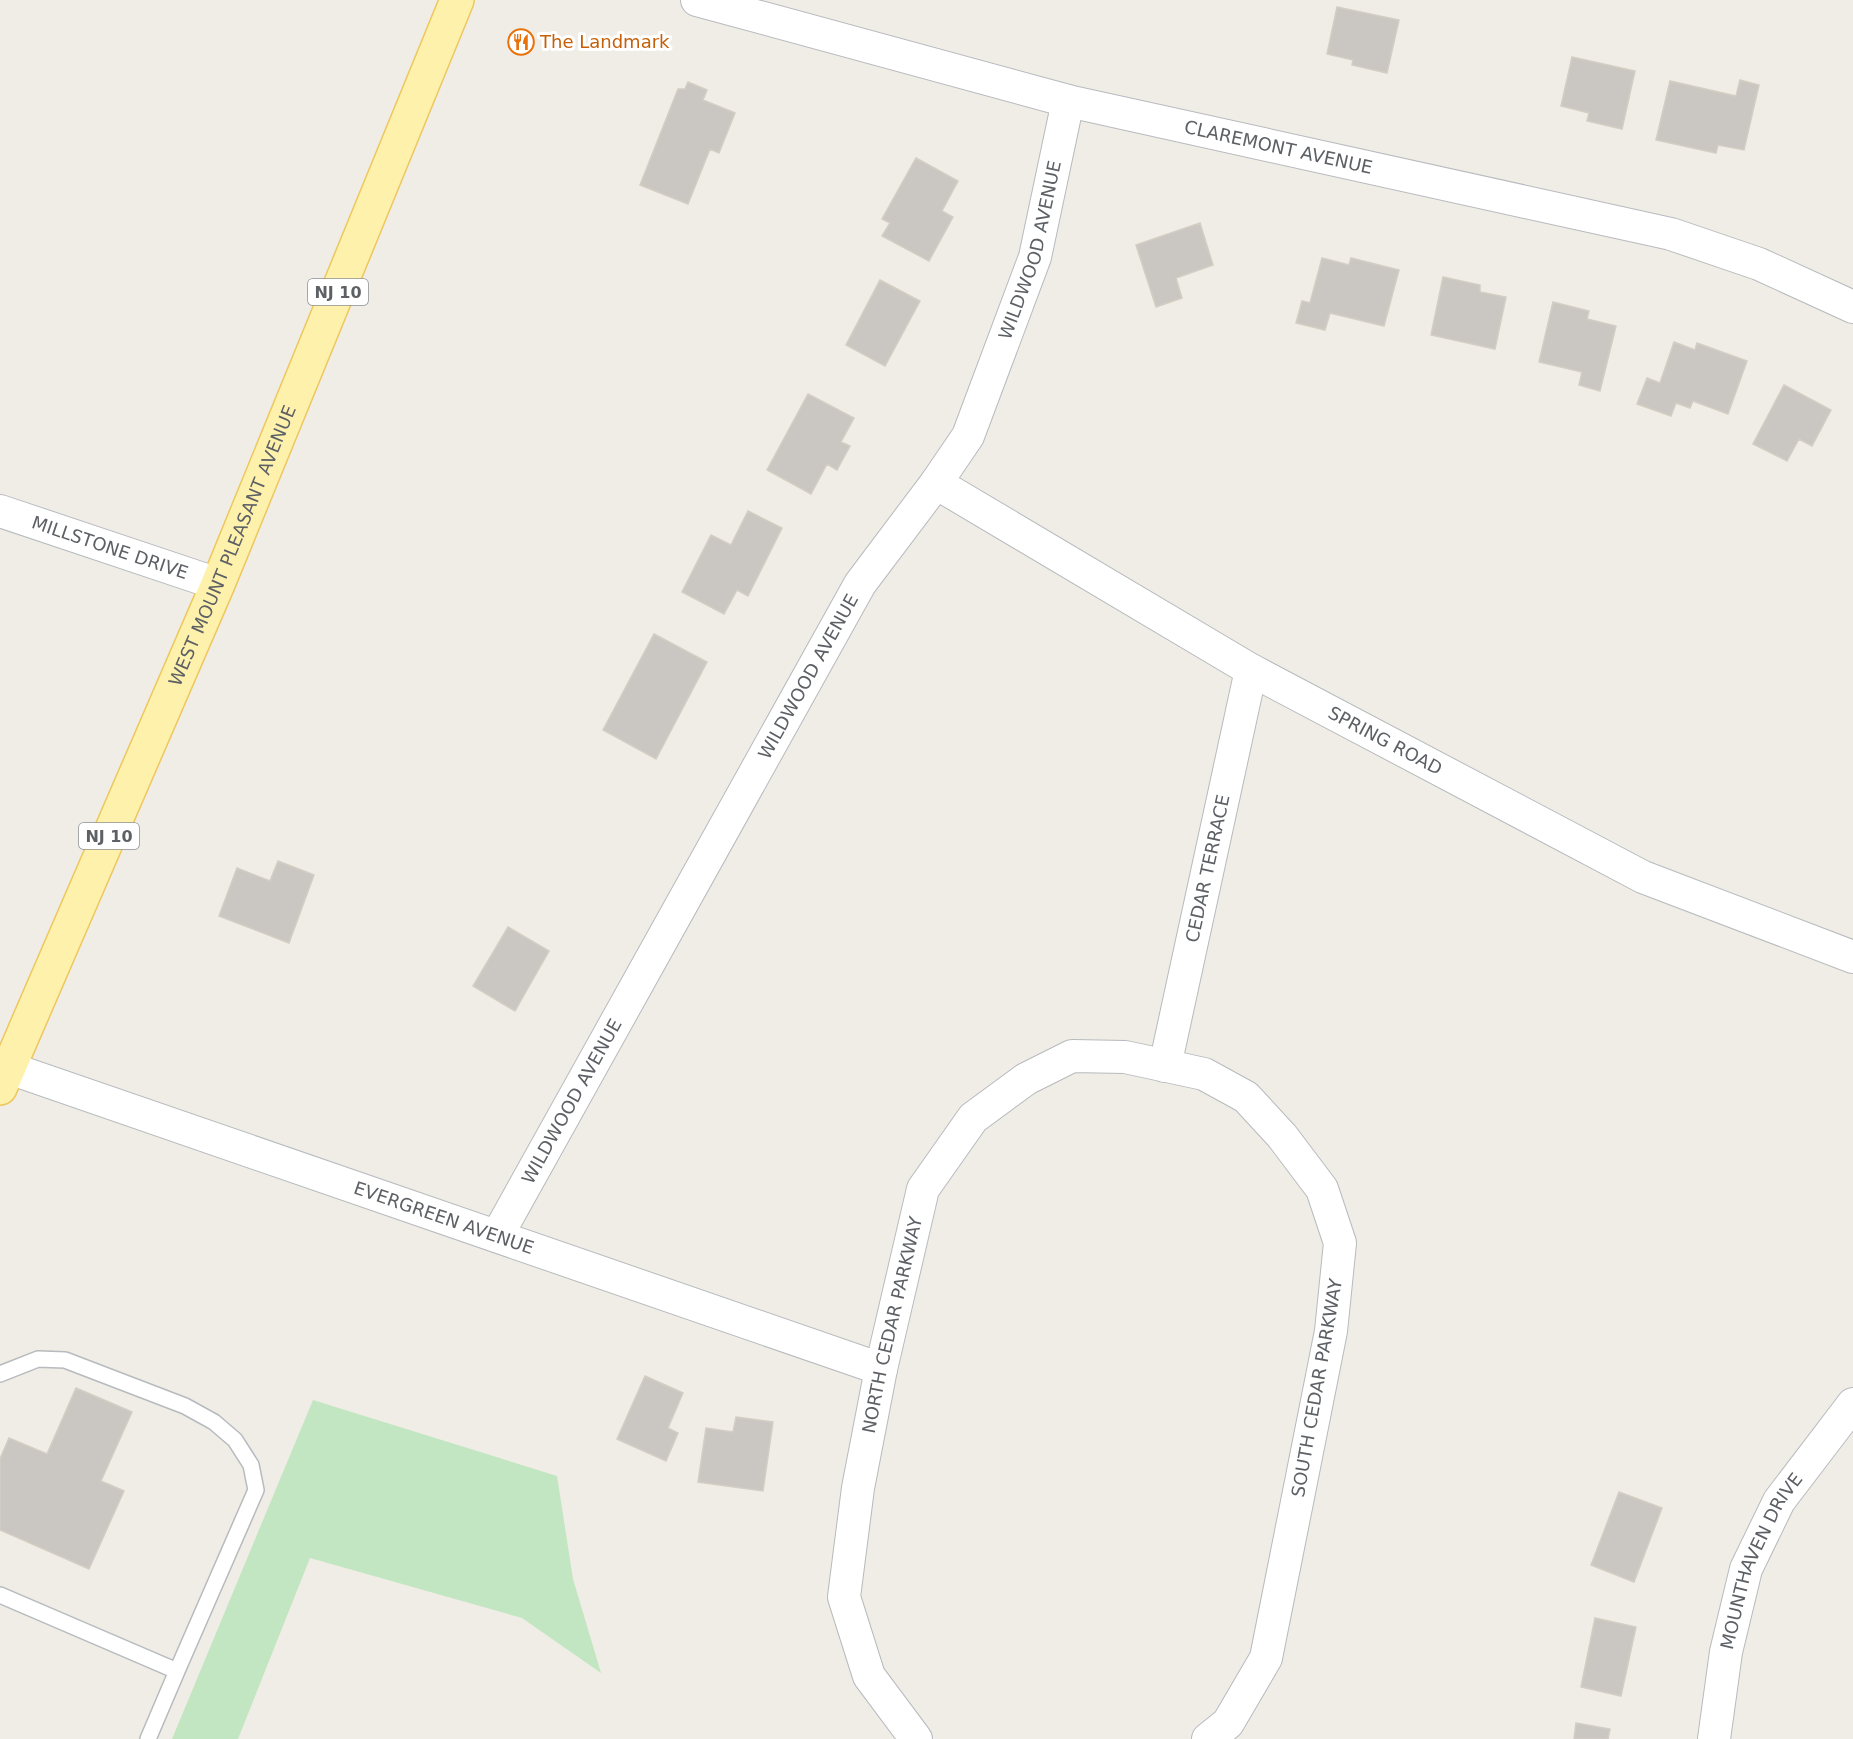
<svg xmlns="http://www.w3.org/2000/svg" width="1853" height="1739" viewBox="0 0 1853 1739" font-family="'DejaVu Sans',sans-serif">
<style>
.green{fill:#c2e6c2}
.building{fill:#cac7c2;stroke:#d3cec3;stroke-width:1.5}
.lines{fill:none;stroke-linecap:round;stroke-linejoin:round}
.service-casing{stroke:#b7babe;stroke-width:18}
.minor-casing{stroke:#b7babe;stroke-width:34}
.primary-casing{stroke:#eec75e;stroke-width:36}
.service{stroke:#fff;stroke-width:15}
.minor{stroke:#fff;stroke-width:32}
.primary{stroke:#fdf1ab;stroke-width:33}
.labels{text-anchor:middle;stroke-width:6;stroke-linejoin:round;paint-order:stroke}
.shield{fill:#fff;stroke:#8e9093;stroke-width:1.5}
.shield-label{font-size:16px;font-weight:bold;fill:#5d6065}
.food-label{font-size:18px;fill:#c56008;stroke:#fff;text-anchor:start}
.street-label{font-size:18px;fill:#5d6065;stroke:#fff}
</style>
<rect width="100%" height="100%" fill="#efede5"/>
<path class="green" d="M313 1400 557 1476 573 1579 601 1673 522 1618 310 1558 238 1739H172Z"/>
<path class="building" d="M1337 7 1399 20 1387 73 1352 65 1353 60 1327 54Z
M1572 57 1635 71 1622 129 1587 121 1589 113 1561 106Z
M1740 80 1759 85 1744 150 1718 145 1716 153 1656 140 1670 81 1736 96Z
M688 82 707 90 703 100 735 113 719 153 710 149 688 204 640 185 678 89H685Z
M916 158 958 181 942 211 953 217 929 261 882 236 890 223 882 219Z
M1200 223 1213 265 1176 278 1182 298 1156 307 1136 245Z
M1322 258 1349 265 1351 258 1399 270 1384 326 1330 313 1325 330 1296 323 1302 301 1310 303Z
M1443 277 1480 285V292L1506 297 1495 349 1431 335Z
M880 280 920 301 885 366 846 345Z
M1553 302 1589 311 1587 319 1616 326 1600 391 1579 385 1582 372 1539 362Z
M1674 342 1695 350 1697 343 1747 361 1728 414 1693 401 1690 408 1676 403 1671 416 1637 404 1647 378 1660 383Z
M1784 385 1831 410 1812 446 1799 439 1787 461 1753 444Z
M808 394 854 418 841 442 850 446 837 470 827 464 811 494 767 470Z
M748 511 782 528 748 596 737 590 724 614 682 592 711 535 731 545Z
M654 634 707 662 656 759 603 730Z
M278 861 314 875 289 943 219 916 237 868 270 881Z
M508 927 549 951 515 1011 473 986Z
M645 1376 683 1393 668 1428 678 1433 666 1461 617 1439Z
M76 1388 132 1412 101 1481 124 1491 89 1569 0 1530V1459L9 1438 47 1454Z
M736 1417 773 1422 763 1491 698 1482 706 1428 733 1432Z
M1619 1492 1662 1508 1634 1582 1591 1565Z
M1595 1618 1636 1627 1621 1696 1581 1687Z
M1576 1723 1610 1729 1608 1739H1574Z"/>
<g class="lines">
<g class="service-casing">
<path id="service" d="M0 1374 38 1359 65 1360 185 1406 214 1422 235 1440 251 1465 256 1490 177 1671
M0 1595 177 1671 148 1739"/>
</g>
<g class="minor-casing">
<g id="minor">
<path id="s1" d="M697 0 1068 101 1671 234 1759 264 1853 307"/>
<path id="s2" d="M936 483 1251 670 1643 877 1853 957"/>
<path id="s3" d="M0 511 218 584"/>
<path id="s4" d="M1165 1066 1251 670"/>
<path id="s5" d="M9 1068 881 1369"/>
<path id="s6" d="M497 1236 860 584 936 483 968 436 1035 257 1068 101"/>
<path id="s7" d="M916 1739 869 1676 844 1597 858 1488 881 1369 923 1189 973 1118 1026 1079 1072 1056 1125 1057 1204 1074 1246 1097 1282 1136 1322 1189 1340 1243 1331 1331 1266 1658 1228 1723 1208 1739"/>
<path id="s8" d="M1714 1739 1726 1652 1746 1569 1779 1501 1853 1404"/>
</g>
</g>
<g class="primary-casing">
<g id="primary">
<path id="s9" d="M0 1088 218 584 457 0"/>
</g>
</g>
<use href="#service" class="service"/>
<use href="#minor" class="minor"/>
<use href="#primary" class="primary"/>
</g>
<defs>
<g id="restaurant-ring" transform="scale(1.35)"><circle r="9.5" fill="#fff" stroke="#e8710a" stroke-width="1.5"/><path d="M-5-6h1v4h1v-4h1v4h1v-4h1v5L-1.5 .5V6h-2V.5L-5-1ZM5-6V6H3V1.5H1.5Q1.5-4 5-6Z" fill="#e8710a"/></g>
</defs>
<g fill-rule="evenodd">
<use href="#restaurant-ring" x="521" y="42"/>
</g>
<g class="labels">
<g class="shield">
<rect x="308" y="279" width="60" height="26" rx="4.5"/>
<rect x="79" y="823" width="60" height="26" rx="4.5"/>
</g>
<g class="shield-label">
<text x="338" y="298">NJ 10</text>
<text x="109" y="842">NJ 10</text>
</g>
<g class="food-label">
<text x="540" y="48">The Landmark</text>
</g>
<g class="street-label">
<text dy="6" stroke="none"><textPath href="#s1" startOffset="600">CLAREMONT AVENUE</textPath></text>
<text dy="6" stroke="none"><textPath href="#s6" startOffset="1126">WILDWOOD AVENUE</textPath></text>
<text dy="6" stroke="none"><textPath href="#s9" startOffset="590">WEST MOUNT PLEASANT AVENUE</textPath></text>
<text dy="6" stroke="none"><textPath href="#s3" startOffset="116">MILLSTONE DRIVE</textPath></text>
<text dy="6" stroke="none"><textPath href="#s6" startOffset="640">WILDWOOD AVENUE</textPath></text>
<text dy="6" stroke="none"><textPath href="#s2" startOffset="518">SPRING ROAD</textPath></text>
<text dy="6" stroke="none"><textPath href="#s4" startOffset="202">CEDAR TERRACE</textPath></text>
<text dy="6" stroke="none"><textPath href="#s6" startOffset="154">WILDWOOD AVENUE</textPath></text>
<text dy="6" stroke="none"><textPath href="#s5" startOffset="460">EVERGREEN AVENUE</textPath></text>
<text dy="6" stroke="none"><textPath href="#s7" startOffset="438">NORTH CEDAR PARKWAY</textPath></text>
<text transform="translate(1317 1388) rotate(-80)" y="6">SOUTH CEDAR PARKWAY</text>
<text dy="6" stroke="none"><textPath href="#s8" startOffset="186">MOUNTHAVEN DRIVE</textPath></text>
</g>
</g>
</svg>
